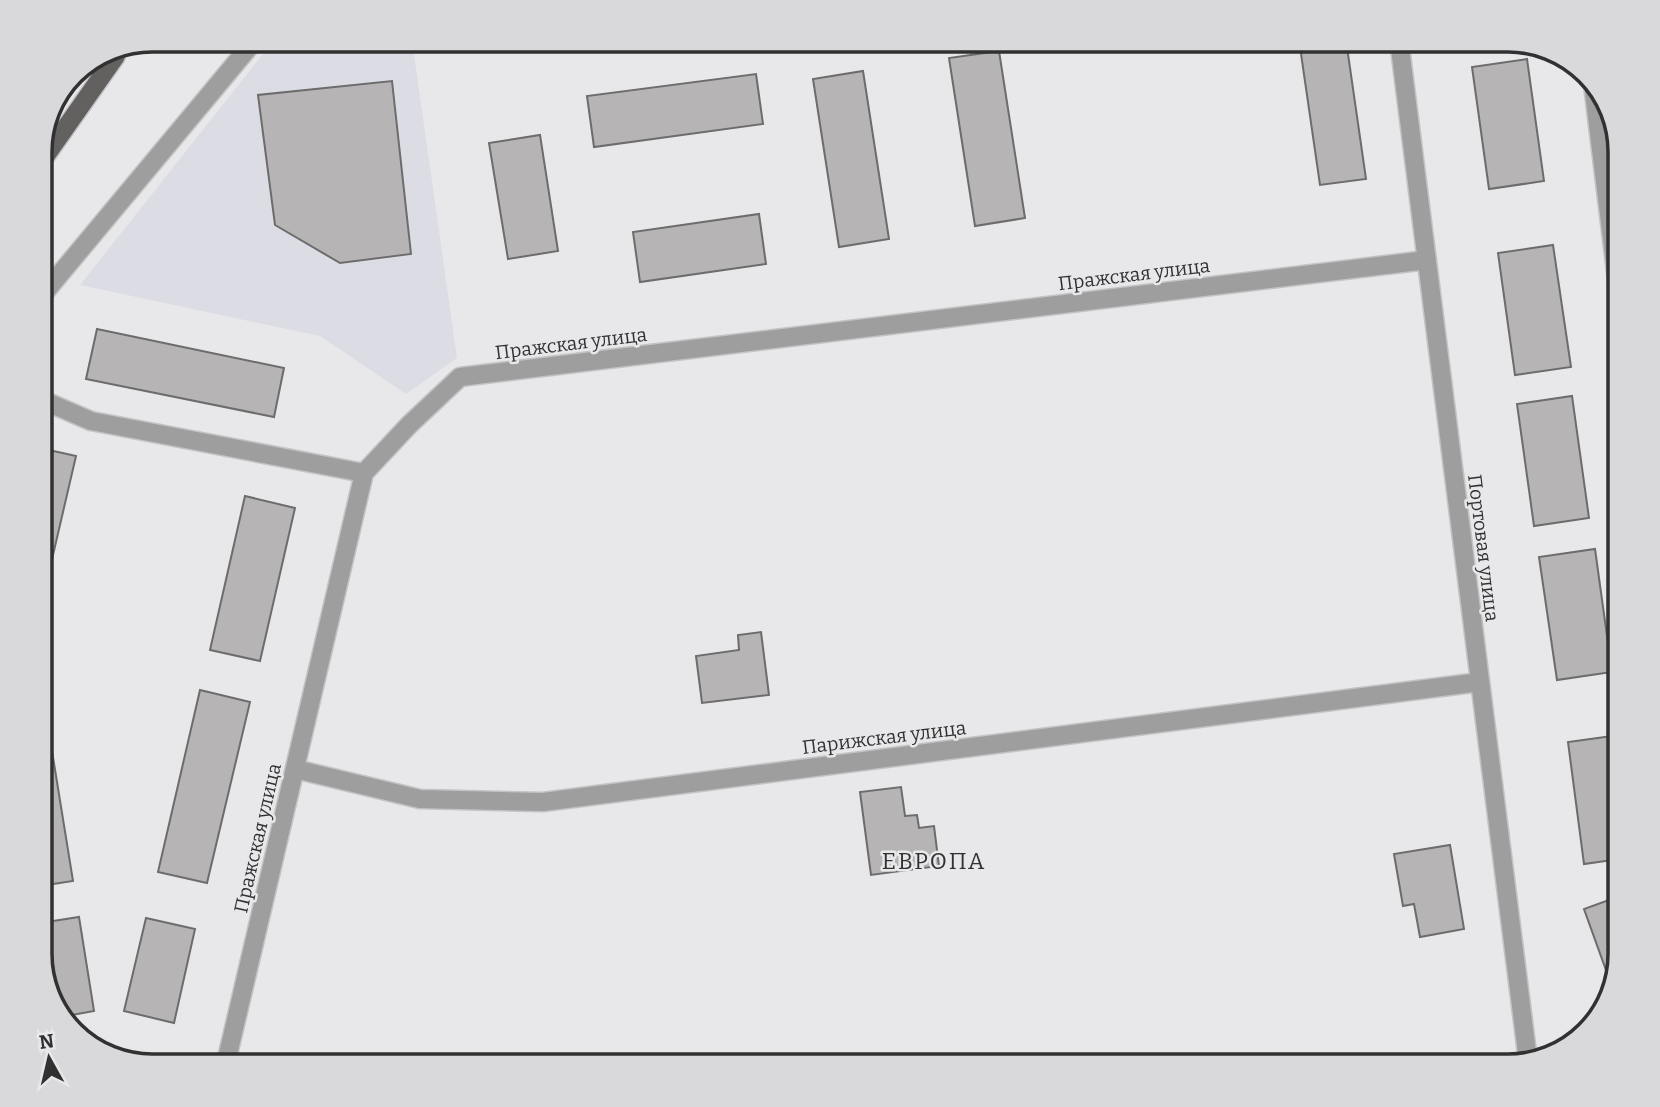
<svg xmlns="http://www.w3.org/2000/svg" width="1660" height="1107" viewBox="0 0 1660 1107" font-family="Bitter,serif">
<style>
.built{fill:#dcdce5}
.building{fill:#b6b4b5;stroke:#6d6c6c;stroke-width:2}
.lines{fill:none;stroke-linecap:round;stroke-linejoin:round}
.minor-casing{stroke:#c3c3c5;stroke-width:21}
.primary-casing{stroke:#c3c3c5;stroke-width:21}
.minor{stroke:#9f9e9e;stroke-width:18}
.primary{stroke:#626160;stroke-width:18}
.labels{text-anchor:middle;stroke-width:5;stroke-linejoin:round;paint-order:stroke}
.street-label{font-size:19px;fill:#313132;stroke:#e8e8ea}
.quarter-label{font-size:23px;letter-spacing:2px;fill:#313132;stroke:#e8e8ea}
.rim{fill:none;stroke:#313132;stroke-width:3.5}
</style>
<rect width="100%" height="100%" fill="#e8e8ea"/>
<path class="built" d="M274 40H412L457 358 406 394 320 336 80 285Z"/>
<path class="building" d="M1299 40H1346L1366 179 1320 185Z
M999 51 1025 218 975 226 949 58Z
M1527 59 1544 181 1489 189 1472 67Z
M863 71 889 239 839 247 813 79Z
M756 74 763 124 594 147 587 96Z
M392 81 411 254 340 263 275 225 258 95Z
M540 135 558 251 508 259 489 143Z
M759 214 766 264 640 282 633 232Z
M1553 245 1571 367 1515 375 1498 253Z
M97 329 284 368 274 417 86 379Z
M1572 396 1589 518 1534 526 1517 404Z
M40 448 76 456 40 611Z
M245 496 295 508 260 661 210 650Z
M1595 549 1612 672 1557 680 1539 557Z
M761 632 769 695 702 703 696 656 739 650 738 635Z
M40 689H42L73 881 40 886Z
M200 690 250 702 207 883 158 872Z
M1620 735V859L1584 864 1568 742Z
M901 787 905 816 917 815 919 828 934 826 939 866 871 875 860 792Z
M1450 845 1464 929 1420 937 1414 904 1403 906 1394 854Z
M1620 896V955L1611 984 1584 909Z
M79 917 94 1011 61 1017 55 1010 40 961V923Z
M146 918 195 929 174 1023 124 1011Z"/>
<g class="lines">
<g class="minor-casing">
<path id="minor" d="M1399 40 1528 1061
M1593 84 1620 304
M40 298 255 40
M40 399 91 421 364 473
M295 769 420 799 543 802 1480 682
M225 1067 364 473 409 425 460 377 1427 260"/>
</g>
<g class="primary-casing">
<path id="primary" d="M40 164 116 56"/>
</g>
<use href="#minor" class="minor"/>
<use href="#primary" class="primary"/>
</g>
<g class="labels">
<g class="street-label">
<text transform="translate(1134 274) rotate(-7)" y="7">Пражская улица</text>
<text transform="translate(571 343) rotate(-7)" y="7">Пражская улица</text>
<text transform="translate(1484 548) rotate(83)" y="7">Портовая улица</text>
<text transform="translate(884 737) rotate(-7)" y="7">Парижская улица</text>
<text transform="translate(257 838) rotate(-77)" y="7">Пражская улица</text>
</g>
<g class="quarter-label">
<text x="934" y="869">ЕВРОПА</text>
</g>
</g>
<path d="M0 0H1660V1107H0ZM152 52H1508A100 100 0 0 1 1608 152V954A100 100 0 0 1 1508 1054H152A100 100 0 0 1 52 954V152A100 100 0 0 1 152 52Z" fill="#d9d9db" fill-rule="evenodd"/>
<path class="rim" d="M152 52H1508A100 100 0 0 1 1608 152V954A100 100 0 0 1 1508 1054H152A100 100 0 0 1 52 954V152A100 100 0 0 1 152 52Z"/>
<g transform="translate(49 1058) rotate(352)" stroke="#e8e8ea" stroke-width="5" paint-order="stroke">
<path d="M0-5L12 26L0 18L-12 26Z" fill="#313132"/>
<text y="-10" font-size="19" font-weight="bold" text-anchor="middle" fill="#313132">N</text>
</g>
</svg>
